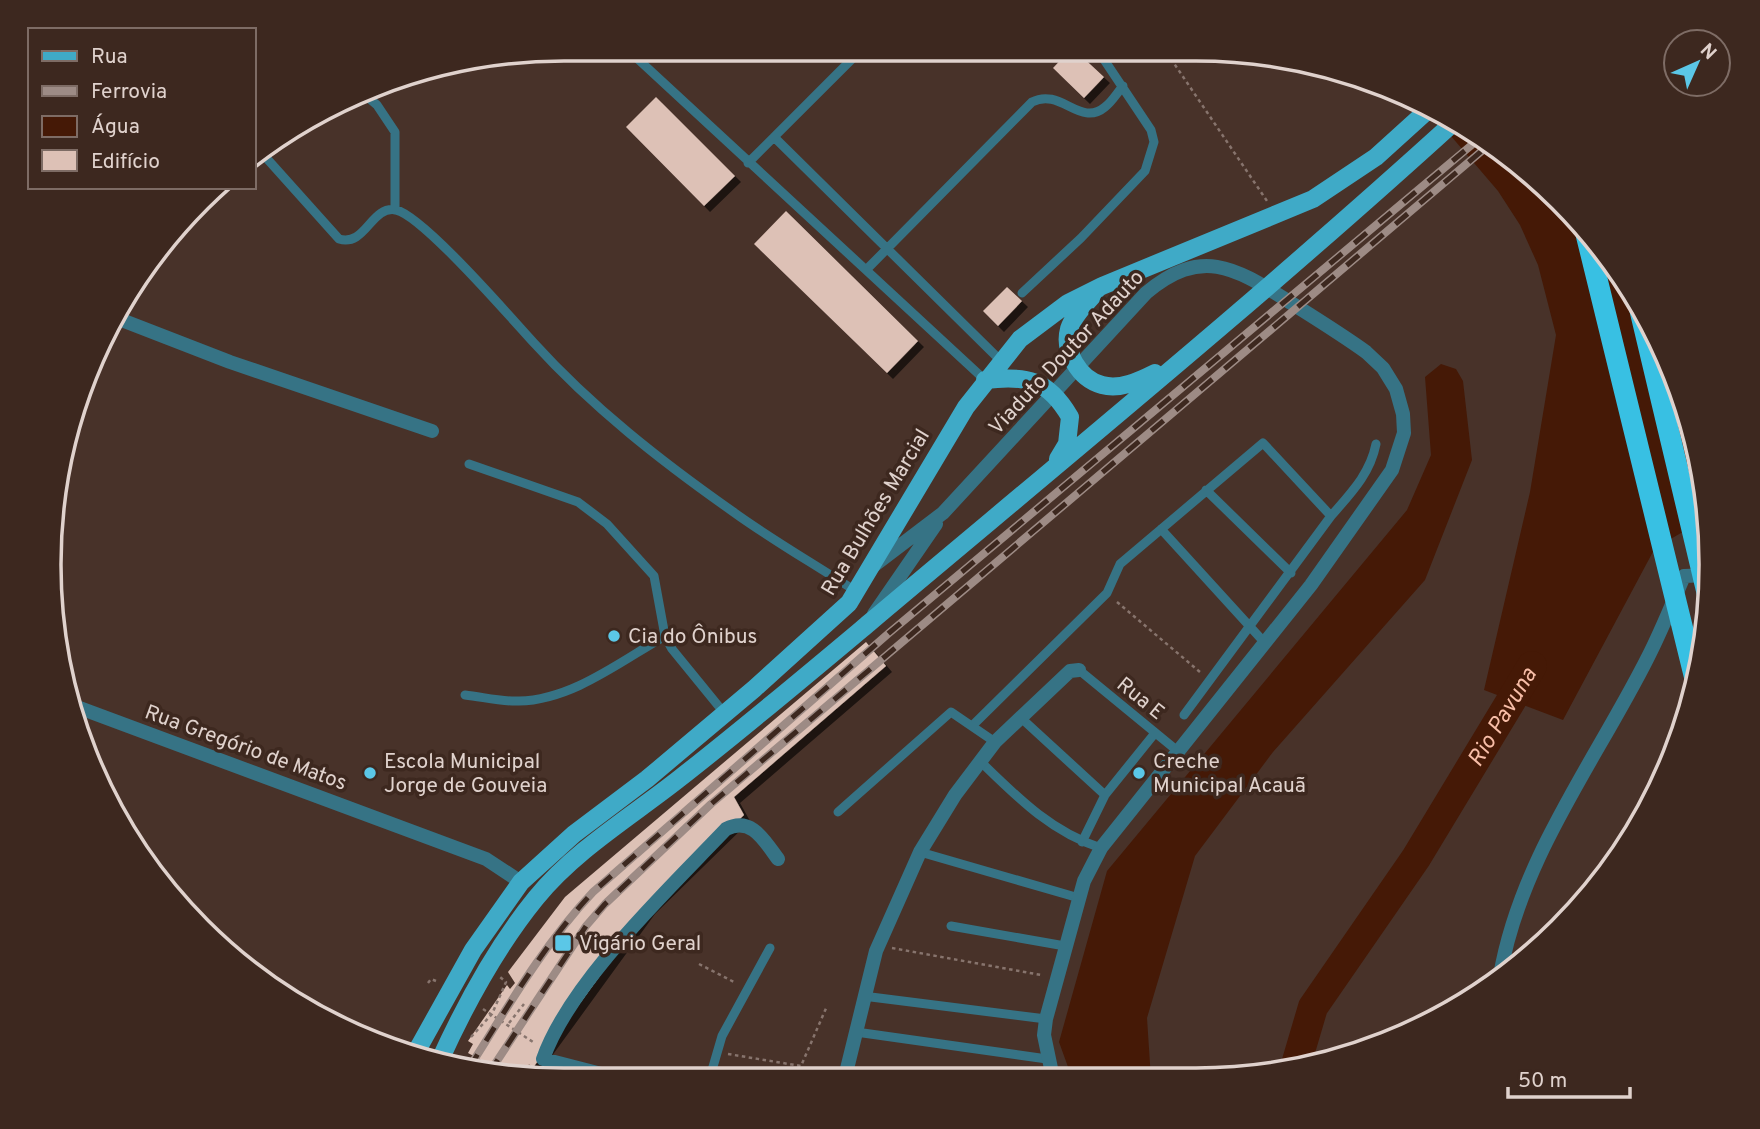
<svg xmlns="http://www.w3.org/2000/svg" width="1760" height="1129" viewBox="0 0 1760 1129" font-family="Overpass,sans-serif">
<style>
.water{fill:#451906}
.lines{fill:none;stroke-linecap:round;stroke-linejoin:round}
.river{stroke:#451906;stroke-width:30}
.building{fill:#ddc1b6;filter:url(#shadow)}
.path{stroke:#87746d;stroke-width:2.5;stroke-dasharray:3.5 3.5;stroke-linecap:butt}
.service{stroke:#367385;stroke-width:9}
.minor{stroke:#367385;stroke-width:14}
.tertiary{stroke:#367385;stroke-width:14}
.primary{stroke:#3faac7;stroke-width:18}
.motorway{stroke:#38c0e3;stroke-width:21}
.rail-casing{stroke:#9d8b85;stroke-width:8}
.rail{stroke:#3d281f;stroke-width:5;stroke-dasharray:16;stroke-linecap:butt}
.poi-dot{fill:#5bc7e7;stroke:#3d281f;stroke-width:2.5}
.labels{text-anchor:middle;stroke-width:7;stroke-linejoin:round;paint-order:stroke}
.street-label{font-size:21px;fill:#e0d2cd;stroke:#3d281f}
.poi-label{font-size:21px;fill:#e0d2cd;stroke:#3d281f;text-anchor:start}
.water-label{font-size:23px;font-style:italic;fill:#f7bda7;stroke:#3d281f}
.rim{fill:none;stroke:#e0d2cd;stroke-width:3.5}
</style>
<defs>
<filter id="shadow"><feDropShadow dx="6" dy="6" stdDeviation="0" flood-color="#0009"/></filter>
</defs>
<rect width="100%" height="100%" fill="#483229"/>
<path class="water" d="M1427 108 1510 156 1583 225 1642 307 1684 399 1707 498V518L1655 548 1563 720 1484 690 1530 492 1556 335 1538 265 1520 225 1498 191Z
M1441 364 1456 369 1463 381 1472 460 1425 580 1273 752 1195 856 1147 1018 1151 1079 1072 1078 1059 1042 1107 871 1407 510 1431 455 1425 377Z"/>
<g class="lines">
<path class="river" id="s1" d="M1295 1068 1313 1007 1416 858 1532 666"/>
</g>
<path class="building" d="M1068 52H1077L1104 77 1084 98 1053 68Z
M656 97 735 176 704 206 626 127Z
M786 211 918 341 887 373 754 244Z
M1007 287 1022 301 998 326 983 311Z
M866 642 886 666 734 797 744 815 649 908 527 1076H511L468 1053 473 1044 468 1041 507 985 510 989 515 983 508 972 565 897Z"/>
<g class="lines">
<path class="path" d="M1167 53 1267 201
M1117 602 1200 672
M892 948 1041 975
M699 964 736 983
M428 983 431 979 436 981
M483 1009 533 1042
M509 1023 524 1004
M471 1037 492 1014 506 982 500 977
M728 1054 801 1066 827 1006
M520 1076 530 1065"/>
<path class="service" d="M627 49 985 380
M364 94 377 105 395 132V210
M774 137 1001 361
M261 152 339 239C366 247 371 205 396 210 423 216 511 318 534 343 592 407 661 461 732 511 772 540 816 565 857 592
M748 163 860 51
M867 269 1032 102C1061 87 1080 128 1105 107 1112 102 1117 93 1123 86
M1022 293 1081 238 1145 171 1154 142 1151 130 1099 52
M469 464 578 502 607 524 654 576 665 636 672 649 725 714
M1206 490 1291 573
M1331 516C1351 493 1370 474 1376 444
M1161 529 1264 642
M1079 670 1180 753
M465 695C483 697 502 702 519 701 572 700 621 661 665 636
M1020 717 1105 795
M972 726 1107 593 1120 564 1263 443 1331 516 1184 715
M980 761C1017 797 1051 832 1101 848
M838 812 951 712 995 742
M1082 842 1105 795 1155 733
M920 852 1079 898
M951 926 1065 946
M863 996 1046 1019
M856 1032 1047 1059
M710 1077 722 1036 770 948"/>
<path class="minor" d="M119 319 230 362 432 431
M872 567 943 513 1146 293C1202 246 1235 268 1288 301 1315 318 1341 334 1366 352L1383 368 1396 389 1403 414 1404 433 1392 470 1311 585 1101 848 1084 881 1046 1019 1044 1035 1053 1078
M874 614 936 524
M1500 976C1520 859 1595 762 1647 659 1661 632 1672 604 1684 576L1709 575
M609 1076 543 1059C570 982 669 889 726 829 751 816 764 840 778 859
M845 1077 876 951 920 852 955 795 995 742 1070 671 1079 670"/>
<path class="tertiary" d="M69 704 486 859 521 882"/>
<path class="primary" d="M1095 293C1086 304 1073 316 1069 329 1063 351 1079 379 1102 385 1120 390 1139 381 1155 373
M985 380C1026 375 1048 379 1070 417L1067 444 1058 459
M415 1054 473 950 521 882 574 834 647 779 754 689 849 603 966 407 1020 339 1068 303 1102 286 1313 199 1376 157 1429 109
M440 1060C465 1005 497 946 536 898 575 850 632 816 680 778 744 728 807 675 869 623 1065 458 1264 295 1453 123"/>
<path class="motorway" d="M1584 226 1696 683
M1638 302 1709 601"/>
<g class="rail-casing">
<path id="rail" d="M469 1068C507 1008 544 944 593 892L889 633 1480 138
M489 1073 586 926 605 904 711 804 1490 144"/>
</g>
<use href="#rail" class="rail"/>
</g>
<g class="poi-dot">
<circle cx="614" cy="636" r="7"/>
<circle cx="370" cy="773" r="7"/>
<circle cx="1139" cy="773" r="7"/>
<rect x="554" y="934" width="18" height="18" rx="3.5"/>
</g>
<g class="labels">
<g class="street-label">
<text transform="translate(1066 352) rotate(-47)" y="7">Viaduto Doutor Adauto</text>
<text transform="translate(875 512) rotate(-59)" y="7">Rua Bulhões Marcial</text>
<text transform="translate(1141 698) rotate(39)" y="7">Rua E</text>
<text transform="translate(246 747) rotate(20)" y="7">Rua Gregório de Matos</text>
</g>
<g class="poi-label">
<text x="628" y="643">Cia do Ônibus</text>
<text x="384" y="768">Escola Municipal<tspan x="384" dy="24">Jorge de Gouveia</tspan></text>
<text x="1153" y="768">Creche<tspan x="1153" dy="24">Municipal Acauã</tspan></text>
<text x="579" y="950">Vigário Geral</text>
</g>
<g class="water-label">
<text dy="8" stroke="none"><textPath href="#s1" startOffset="410">Rio Pavuna</textPath></text>
</g>
</g>
<path d="M0 0H1760V1129H0ZM564 61H1196A503 503 0 0 1 1699 564V565A503 503 0 0 1 1196 1068H564A503 503 0 0 1 61 565V564A503 503 0 0 1 564 61Z" fill="#3d281f" fill-rule="evenodd"/>
<path class="rim" d="M564 61H1196A503 503 0 0 1 1699 564V565A503 503 0 0 1 1196 1068H564A503 503 0 0 1 61 565V564A503 503 0 0 1 564 61Z"/>
<rect x="28" y="28" width="228" height="161" fill="#3d281f" stroke="#7e6c65" stroke-width="2"/>
<rect x="42" y="51" width="35" height="10" fill="#3faac7" stroke="#7e6c65" stroke-width="2"/>
<text x="91" y="63" font-size="21" fill="#e0d2cd">Rua</text>
<rect x="42" y="86" width="35" height="10" fill="#9d8b85" stroke="#7e6c65" stroke-width="2"/>
<text x="91" y="98" font-size="21" fill="#e0d2cd">Ferrovia</text>
<rect x="42" y="116" width="35" height="21" fill="#451906" stroke="#7e6c65" stroke-width="2"/>
<text x="91" y="133" font-size="21" fill="#e0d2cd">Água</text>
<rect x="42" y="150" width="35" height="21" fill="#ddc1b6" stroke="#7e6c65" stroke-width="2"/>
<text x="91" y="168" font-size="21" fill="#e0d2cd">Edifício</text>
<g transform="translate(1697 63) rotate(45)"><circle r="33" fill="#3d281f" stroke="#7e6c65" stroke-width="2"/>
<path d="M0-5L12 26L0 18L-12 26Z" fill="#5bc7e7"/>
<text y="-10" font-size="19" font-weight="bold" text-anchor="middle" fill="#e0d2cd">N</text>
</g>
<path d="M1508 1087v10h122v-10" fill="none" stroke="#e0d2cd" stroke-width="3.5"/>
<text x="1518" y="1087" font-size="21" fill="#e0d2cd" stroke="#3d281f" stroke-width="5" paint-order="stroke">50 m</text>
</svg>
